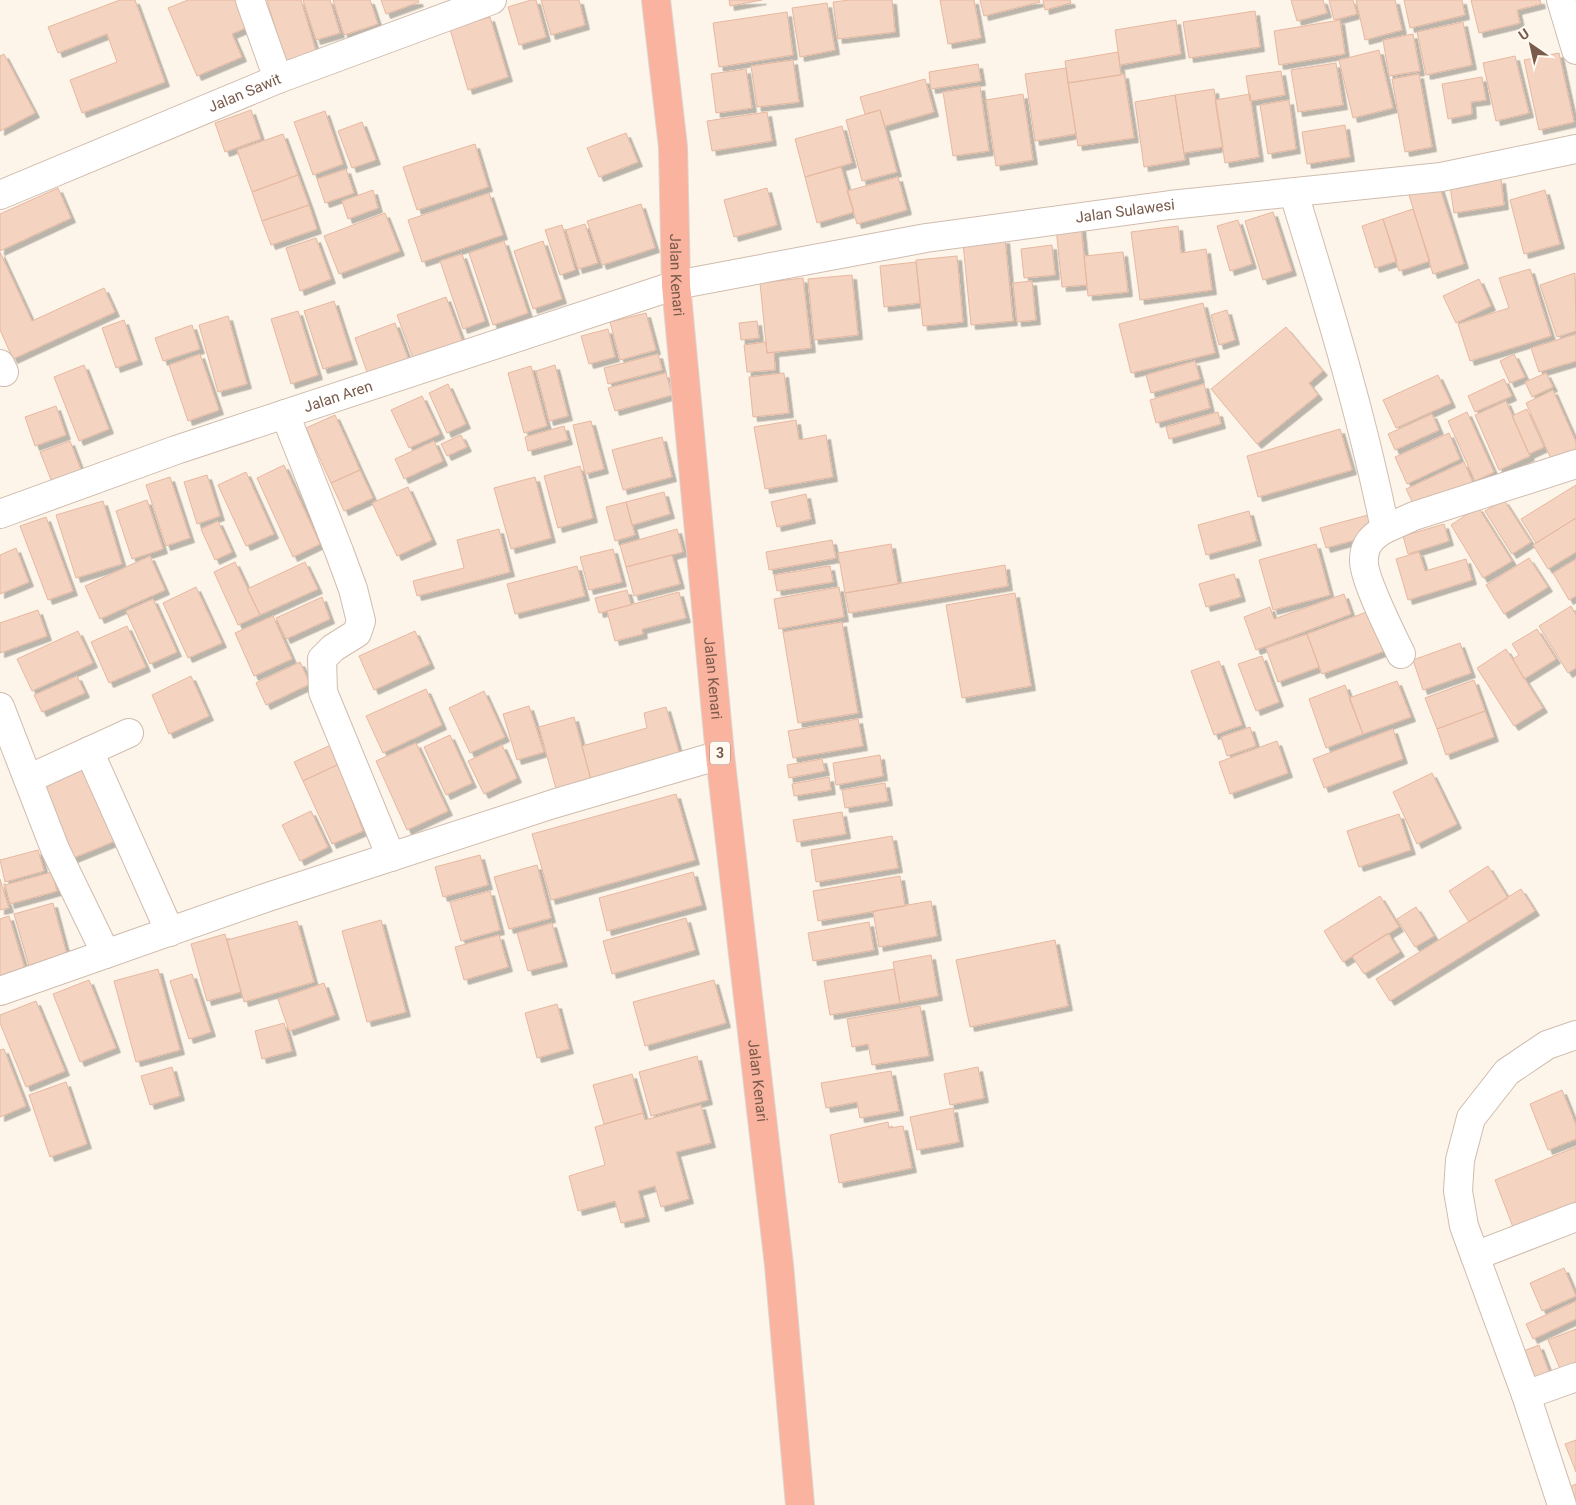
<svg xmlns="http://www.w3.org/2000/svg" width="1576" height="1505" viewBox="0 0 1576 1505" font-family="Roboto,sans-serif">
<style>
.building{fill:#f4d3c0;stroke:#e7b8a0;filter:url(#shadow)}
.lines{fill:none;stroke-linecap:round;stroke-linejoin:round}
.minor-casing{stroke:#d0bcae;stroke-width:30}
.highway-casing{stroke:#dcd4d0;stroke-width:30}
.minor{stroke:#fff;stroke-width:28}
.highway{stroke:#f9b39f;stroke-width:28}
.labels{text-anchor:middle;stroke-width:4.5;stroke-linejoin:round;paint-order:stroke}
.shield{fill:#fff9f1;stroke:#a18a7d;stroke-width:1}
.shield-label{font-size:14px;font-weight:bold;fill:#795a4b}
.street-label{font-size:15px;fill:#795a4b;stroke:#fff9f1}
</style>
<defs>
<filter id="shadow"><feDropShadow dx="4.5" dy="4.5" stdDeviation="0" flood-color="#0004"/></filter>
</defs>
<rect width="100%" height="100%" fill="#fdf5e9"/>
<path class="building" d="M120 0H135L165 82 82 113 70 80 117 62 107 34 58 53 48 27Z
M188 0H237L248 27 232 34 242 57 197 76 168 8Z
M267 0H301L316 51 285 61Z
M303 0H330L340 33 316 40Z
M333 0H370L378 24 344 35Z
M381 0H418L419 2 386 14Z
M531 0H536L546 37 519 45 508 7Z
M541 0H579L585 25 551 35Z
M729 0H762L730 6Z
M850 0H892L895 32 838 39 833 2Z
M940 0H974L981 38 948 44Z
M980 0H1039L1040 2 984 16Z
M1043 0H1070L1071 3 1045 10Z
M1291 0H1323L1327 13 1297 21Z
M1329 0H1353L1357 14 1334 20Z
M1356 0H1395L1402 30 1365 40Z
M1404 0H1462L1465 15 1410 28Z
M1471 0H1540L1541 4 1517 10 1520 23 1479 33Z
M827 3 835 50 800 57 792 8Z
M1255 11 1260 47 1189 58 1183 22Z
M787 12 793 55 719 67 713 23Z
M490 17 508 77 468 90 450 29Z
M1176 20 1181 54 1120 65 1115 30Z
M1340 20 1345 54 1279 65 1274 31Z
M1463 22 1472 65 1426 75 1417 32Z
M1413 34 1420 71 1389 76 1383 40Z
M1379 50 1393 108 1353 118 1339 60Z
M1118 52 1121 75 1068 83 1065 61Z
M1559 53 1574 122 1539 130 1524 60Z
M4 54 35 113 0 131V56Z
M1515 56 1529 113 1496 121 1483 63Z
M793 60 799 102 757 107 751 66Z
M1336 63 1343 105 1298 112 1291 70Z
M978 64 981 81 931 89 929 72Z
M1066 68 1076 134 1035 141 1025 74Z
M746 69 752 108 716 113 711 74Z
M1281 71 1285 95 1250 101 1246 76Z
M1124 74 1134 138 1078 146 1068 83Z
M1419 74 1432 147 1405 152 1392 79Z
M1482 77 1486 100 1471 102 1472 114 1448 119 1442 84Z
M925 79 934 112 885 126 880 110 865 114 860 97Z
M980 86 989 151 953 156 943 92Z
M1214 89 1223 147 1184 153 1175 95Z
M1023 94 1033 160 996 166 986 100Z
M1250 94 1259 157 1225 163 1215 100Z
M1175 95 1185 160 1144 167 1135 102Z
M1289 100 1296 149 1268 154 1260 105Z
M251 110 261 139 225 152 215 123Z
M880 110 897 172 862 181 846 120Z
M325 111 343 164 313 175 294 122Z
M767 112 772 141 712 151 707 121Z
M362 122 376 160 352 168 338 131Z
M1345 125 1350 157 1307 164 1302 132Z
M842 126 852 163 805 177 795 139Z
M626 133 638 162 599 177 587 148Z
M283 134 298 175 252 192 237 150Z
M475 144 488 187 417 210 403 167Z
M841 167 854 212 817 223 805 177Z
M346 169 354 193 325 203 317 179Z
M298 175 309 205 262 221 252 192Z
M898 177 907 210 857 224 847 191Z
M1501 179 1504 205 1454 213 1450 186Z
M1439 185 1464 264 1433 274 1409 195Z
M58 188 71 218 0 251V214Z
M767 188 777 225 734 237 724 200Z
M373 190 378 208 348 219 342 201Z
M1545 190 1560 244 1524 254 1510 200Z
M489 193 503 235 422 262 408 220Z
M641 204 655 248 602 265 587 221Z
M309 205 317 229 271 245 262 221Z
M1413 209 1430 261 1399 271 1383 219Z
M1273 212 1292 271 1263 280 1245 221Z
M385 213 400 251 339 274 324 236Z
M1383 219 1397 261 1375 268 1362 226Z
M1238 220 1252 264 1230 271 1217 226Z
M585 224 598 263 578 269 566 230Z
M562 225 575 270 560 275 545 230Z
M1081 226 1087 285 1062 287 1056 228Z
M1178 226 1181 253 1206 249 1212 290 1140 300 1131 232Z
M316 238 331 279 300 291 286 248Z
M1005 239 1013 321 971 325 963 243Z
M504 241 528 313 493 325 469 253Z
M543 241 562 299 533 309 514 251Z
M1052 245 1055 275 1024 278 1021 249Z
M0 252 32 321 104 288 115 312 13 359 0 330Z
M1123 252 1128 292 1088 296 1084 256Z
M462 254 485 321 463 329 440 261Z
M957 256 963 322 923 326 916 260Z
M916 262 920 303 884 307 880 266Z
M1530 269 1551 336 1470 361 1458 324 1509 308 1499 278Z
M1575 273 1576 331 1557 337 1540 285Z
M852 275 858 335 814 340 808 279Z
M803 278 811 348 767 353 760 283Z
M1479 279 1491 306 1456 323 1443 296Z
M1032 281 1036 320 1017 322 1013 283Z
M446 297 463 343 414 361 397 315Z
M334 301 353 360 323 369 304 311Z
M1203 303 1215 353 1131 373 1119 324Z
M1227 310 1235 340 1219 345 1211 315Z
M298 311 318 375 291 384 271 319Z
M646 313 656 350 620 360 610 322Z
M228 316 247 384 218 392 199 325Z
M124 320 138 360 116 368 102 328Z
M757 321 759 338 741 340 739 323Z
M395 323 409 361 368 375 355 338Z
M192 325 200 349 163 361 155 338Z
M1286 327 1323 371 1309 383 1318 395 1257 444 1211 389Z
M608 329 615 357 589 364 581 336Z
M1576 334V361L1539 372 1531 348Z
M766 342 767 353 774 352 775 370 747 372 744 345Z
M200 354 219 410 188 421 169 365Z
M658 354 662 370 608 384 604 368Z
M1514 354 1525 377 1510 383 1500 361Z
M1195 361 1200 379 1151 393 1146 375Z
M84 365 109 429 79 441 54 377Z
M555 365 568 416 549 421 536 371Z
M531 366 547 426 524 433 508 373Z
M666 373 672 395 615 411 608 388Z
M784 373 789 413 753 417 749 377Z
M1546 373 1553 387 1532 397 1525 382Z
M1438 375 1451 403 1396 428 1383 400Z
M1504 379 1512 396 1475 412 1468 396Z
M448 384 466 424 447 433 429 393Z
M1204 384 1210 408 1156 423 1150 400Z
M1553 390 1576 442V450L1552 461 1526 403Z
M422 396 440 434 409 448 391 410Z
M1506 401 1530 456 1499 470 1475 415Z
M56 406 66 435 35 446 25 417Z
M1527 409 1544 447 1529 454 1512 416Z
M1218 412 1221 424 1169 439 1166 427Z
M1467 412 1494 472 1475 481 1448 421Z
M1432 414 1439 430 1395 450 1388 434Z
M335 415 360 470 331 483 306 428Z
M796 420 799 440 826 435 833 477 765 489 754 427Z
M591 421 604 469 585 474 573 425Z
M564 426 568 440 528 451 525 437Z
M1340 429 1352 470 1258 497 1247 456Z
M1449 433 1460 459 1407 484 1395 457Z
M461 435 467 447 447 456 441 444Z
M662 437 672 477 623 490 612 450Z
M70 441 83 475 54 487 40 452Z
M434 441 443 461 404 479 395 459Z
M1464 462 1474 485 1417 511 1406 489Z
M284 465 320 544 293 557 257 478Z
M580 466 593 518 558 528 544 476Z
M360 470 373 498 344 511 331 483Z
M246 472 274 534 246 546 218 485Z
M207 475 220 516 197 524 184 482Z
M170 477 190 538 166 546 146 485Z
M535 477 551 538 511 549 494 488Z
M1576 485V518L1536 543 1521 519Z
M408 487 432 540 397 556 372 503Z
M664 492 670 514 632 525 626 502Z
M806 494 811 519 777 527 771 502Z
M147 500 163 549 132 559 116 511Z
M1504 500 1531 542 1512 554 1485 511Z
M103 501 122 564 76 578 56 515Z
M626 502 635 535 615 541 606 507Z
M1478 507 1512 561 1483 578 1451 525Z
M1249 511 1257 541 1206 555 1198 525Z
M1368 515 1373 535 1326 548 1320 528Z
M46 517 73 591 48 600 20 526Z
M1576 518V552L1548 569 1533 545Z
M218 521 232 552 215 560 201 529Z
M1444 524 1449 541 1408 554 1403 536Z
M499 529 510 572 417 596 413 581 464 568 457 540Z
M677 529 683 552 626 567 620 545Z
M832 540 836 558 769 570 766 552Z
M891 544 898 584 845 593 838 553Z
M1316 544 1330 595 1273 610 1259 560Z
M16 548 29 582 0 594V555Z
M613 549 622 582 589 590 580 557Z
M1419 552 1425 571 1466 559 1472 580 1408 600 1396 559Z
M672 555 680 584 634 596 626 567Z
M150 556 165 590 100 619 85 586Z
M1529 558 1548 587 1504 614 1486 585Z
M1576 559V596L1569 600 1553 573Z
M235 562 260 615 238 625 214 572Z
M305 562 318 589 260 615 247 589Z
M1005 565 1008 586 849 613 845 593Z
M577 566 585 596 515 614 507 584Z
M830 566 833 582 777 591 774 575Z
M1234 574 1241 597 1206 607 1199 584Z
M196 587 222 643 188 658 163 603Z
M839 587 844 617 779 629 774 599Z
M627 590 631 605 599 613 595 598Z
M679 592 686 618 642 629 643 634 615 641 607 611Z
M1015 593 1031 686 962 698 946 605Z
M1344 594 1351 614 1256 650 1244 617 1270 607 1274 619Z
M322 597 330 619 286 639 276 618Z
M153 599 177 652 150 664 126 611Z
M1571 606 1576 615V668L1568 673 1539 626Z
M1375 609 1390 649 1322 674 1307 634Z
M38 610 47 636 0 653V623Z
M273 616 292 659 254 676 235 633Z
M842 622 858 713 798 723 783 632Z
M127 626 146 667 109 683 91 642Z
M1537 629 1556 659 1524 679 1513 659 1519 655 1512 644Z
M78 631 93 663 32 691 17 659Z
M415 631 430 664 374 690 359 656Z
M1307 634 1319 667 1278 682 1266 648Z
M1460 643 1471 673 1423 690 1413 660Z
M1506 649 1543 708 1514 726 1477 668Z
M1262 656 1279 702 1256 711 1238 664Z
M1219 661 1242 725 1214 735 1191 671Z
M300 662 310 684 266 705 256 683Z
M77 676 85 693 42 712 34 695Z
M191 676 209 716 169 734 152 695Z
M1474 680 1485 711 1437 729 1425 698Z
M1397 681 1411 717 1363 734 1349 698Z
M1345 685 1363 734 1326 748 1309 699Z
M426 689 442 725 383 753 366 716Z
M484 691 505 737 470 753 449 708Z
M529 706 544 752 517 760 503 714Z
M666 707 681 759 592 784 582 746 647 728 644 713Z
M1485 711 1494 737 1446 755 1437 729Z
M574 717 593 787 558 796 539 727Z
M858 719 863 746 793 758 788 731Z
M1250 727 1256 746 1227 756 1221 737Z
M1393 729 1403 759 1324 788 1313 759Z
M450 735 472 783 446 795 424 747Z
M1277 741 1288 773 1230 794 1219 762Z
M416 743 448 811 407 830 376 761Z
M333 744 341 763 303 781 294 762Z
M502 745 517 778 484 794 468 761Z
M880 755 883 776 836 785 833 763Z
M822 759 825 771 789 778 787 765Z
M89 760 120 839 66 861 34 782Z
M339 764 363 831 332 844 303 781Z
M1432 773 1457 824 1417 844 1393 792Z
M829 777 831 790 794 796 792 784Z
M885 783 888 801 845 808 842 790Z
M676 794 695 860 551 900 532 834Z
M311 811 328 847 300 861 282 825Z
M842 812 846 834 797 842 793 820Z
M1399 814 1411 850 1359 867 1347 831Z
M892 836 898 868 816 882 811 850Z
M38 850 44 871 5 882 0 860Z
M480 855 488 885 443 897 435 867Z
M537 865 551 918 509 929 494 877Z
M1488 866 1508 898 1469 922 1449 891Z
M52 872 57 891 10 904 5 885Z
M693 872 702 905 607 931 599 898Z
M900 876 905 906 818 921 813 891Z
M0 879 9 908 0 910Z
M1521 889 1535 911 1390 1001 1376 979Z
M490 891 500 930 461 941 450 902Z
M1380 896 1399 927 1343 962 1324 931Z
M931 901 937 936 879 947 873 911Z
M53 903 67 955 29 966 14 914Z
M1416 907 1434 936 1415 947 1397 919Z
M9 916 25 969 0 976V919Z
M686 918 695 950 612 974 603 941Z
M381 920 406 1012 367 1022 342 931Z
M297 921 314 982 244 1002 227 940Z
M869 922 874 950 813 961 808 933Z
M552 923 563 962 528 971 517 933Z
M1388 933 1400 952 1364 974 1352 956Z
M225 934 241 992 207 1001 191 944Z
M499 935 508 967 464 980 455 947Z
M1055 940 1068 1006 970 1027 956 960Z
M931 955 938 996 900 1003 893 962Z
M158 969 180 1050 136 1062 114 981Z
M894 969 900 1003 830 1015 824 981Z
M192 974 211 1032 189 1039 170 981Z
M89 980 116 1048 80 1062 53 994Z
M714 980 726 1023 645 1046 633 1002Z
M324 983 335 1015 289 1031 278 999Z
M36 1001 65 1071 26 1087 0 1023V1015Z
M557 1004 569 1049 537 1058 525 1013Z
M920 1006 929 1056 872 1065 868 1044 852 1047 847 1019Z
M284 1023 292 1051 262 1059 255 1031Z
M4 1049 26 1106 0 1117V1050Z
M697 1056 708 1100 651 1116 639 1072Z
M172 1067 180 1096 150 1105 141 1076Z
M978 1067 984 1098 950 1105 944 1074Z
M891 1071 899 1111 860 1118 857 1102 826 1108 821 1083Z
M632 1074 643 1113 604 1124 593 1085Z
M66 1082 87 1144 50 1157 29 1095Z
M1562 1090 1576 1125V1139L1548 1150 1530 1104Z
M701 1105 711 1143 676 1152 689 1199 661 1207 655 1186 638 1191 645 1217 621 1223 615 1201 578 1211 569 1176 605 1165 595 1127 643 1113 645 1120Z
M953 1108 959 1142 917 1150 910 1117Z
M888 1122 889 1128 903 1126 912 1168 839 1183 830 1135Z
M1576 1147V1211L1516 1235 1495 1180Z
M1564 1268 1576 1296 1542 1311 1530 1283Z
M1576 1301V1319L1533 1339 1526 1324Z
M1576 1329V1371L1563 1376 1548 1340Z
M1539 1345 1551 1377 1533 1384 1521 1352Z
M1576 1440V1472L1565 1444Z
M1576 1484V1505H1573L1565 1489Z"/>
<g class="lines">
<g class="minor-casing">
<g id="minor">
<path d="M250 0 278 79"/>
<path d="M1561 0 1576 50"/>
<path d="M1294 194C1328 304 1362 415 1385 529L1414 516 1576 464"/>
<path id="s1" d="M0 195 278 79 492 0"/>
<path d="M0 364 4 372"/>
<path d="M285 414 339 551 353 589 361 621 357 633 333 648 322 659 323 692 391 857"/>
<path id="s2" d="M0 514 176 450 676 285 926 238 1170 205 1441 177 1576 149"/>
<path d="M1385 529C1373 536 1364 544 1364 559 1362 576 1392 635 1401 654"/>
<path d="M0 707 55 849 106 954"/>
<path d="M89 751 170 932"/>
<path d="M28 779 129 733"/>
<path d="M0 991 268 897 553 804 720 755"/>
<path d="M1576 1035 1547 1045 1507 1072 1471 1118 1460 1160 1458 1191 1464 1226 1475 1256 1576 1217"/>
<path d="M1475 1256 1526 1395 1562 1505"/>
<path d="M1526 1395 1576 1377"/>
</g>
</g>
<g class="highway-casing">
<g id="highway">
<path id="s3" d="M656 0 673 147 676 285 720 755 779 1265 800 1505"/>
</g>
</g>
<use href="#minor" class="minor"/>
<use href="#highway" class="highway"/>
</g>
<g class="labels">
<rect class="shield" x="710" y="741.5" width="20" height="23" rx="4"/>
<g class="shield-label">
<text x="720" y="758">3</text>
</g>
<g class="street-label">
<text dy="5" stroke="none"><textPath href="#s1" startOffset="265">Jalan Sawit</textPath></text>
<text dy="5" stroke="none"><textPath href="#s2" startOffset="1169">Jalan Sulawesi</textPath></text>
<text dy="5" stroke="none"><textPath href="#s3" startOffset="276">Jalan Kenari</textPath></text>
<text dy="5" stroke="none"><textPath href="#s2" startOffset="358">Jalan Aren</textPath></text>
<text dy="5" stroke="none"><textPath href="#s3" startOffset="681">Jalan Kenari</textPath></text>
<text dy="5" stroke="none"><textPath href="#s3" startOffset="1086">Jalan Kenari</textPath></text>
</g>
</g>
<g transform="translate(1531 45) rotate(326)" stroke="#fff9f1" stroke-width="4" paint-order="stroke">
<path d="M0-4L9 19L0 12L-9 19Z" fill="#795a4b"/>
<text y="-8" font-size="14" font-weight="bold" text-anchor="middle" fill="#795a4b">U</text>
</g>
</svg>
